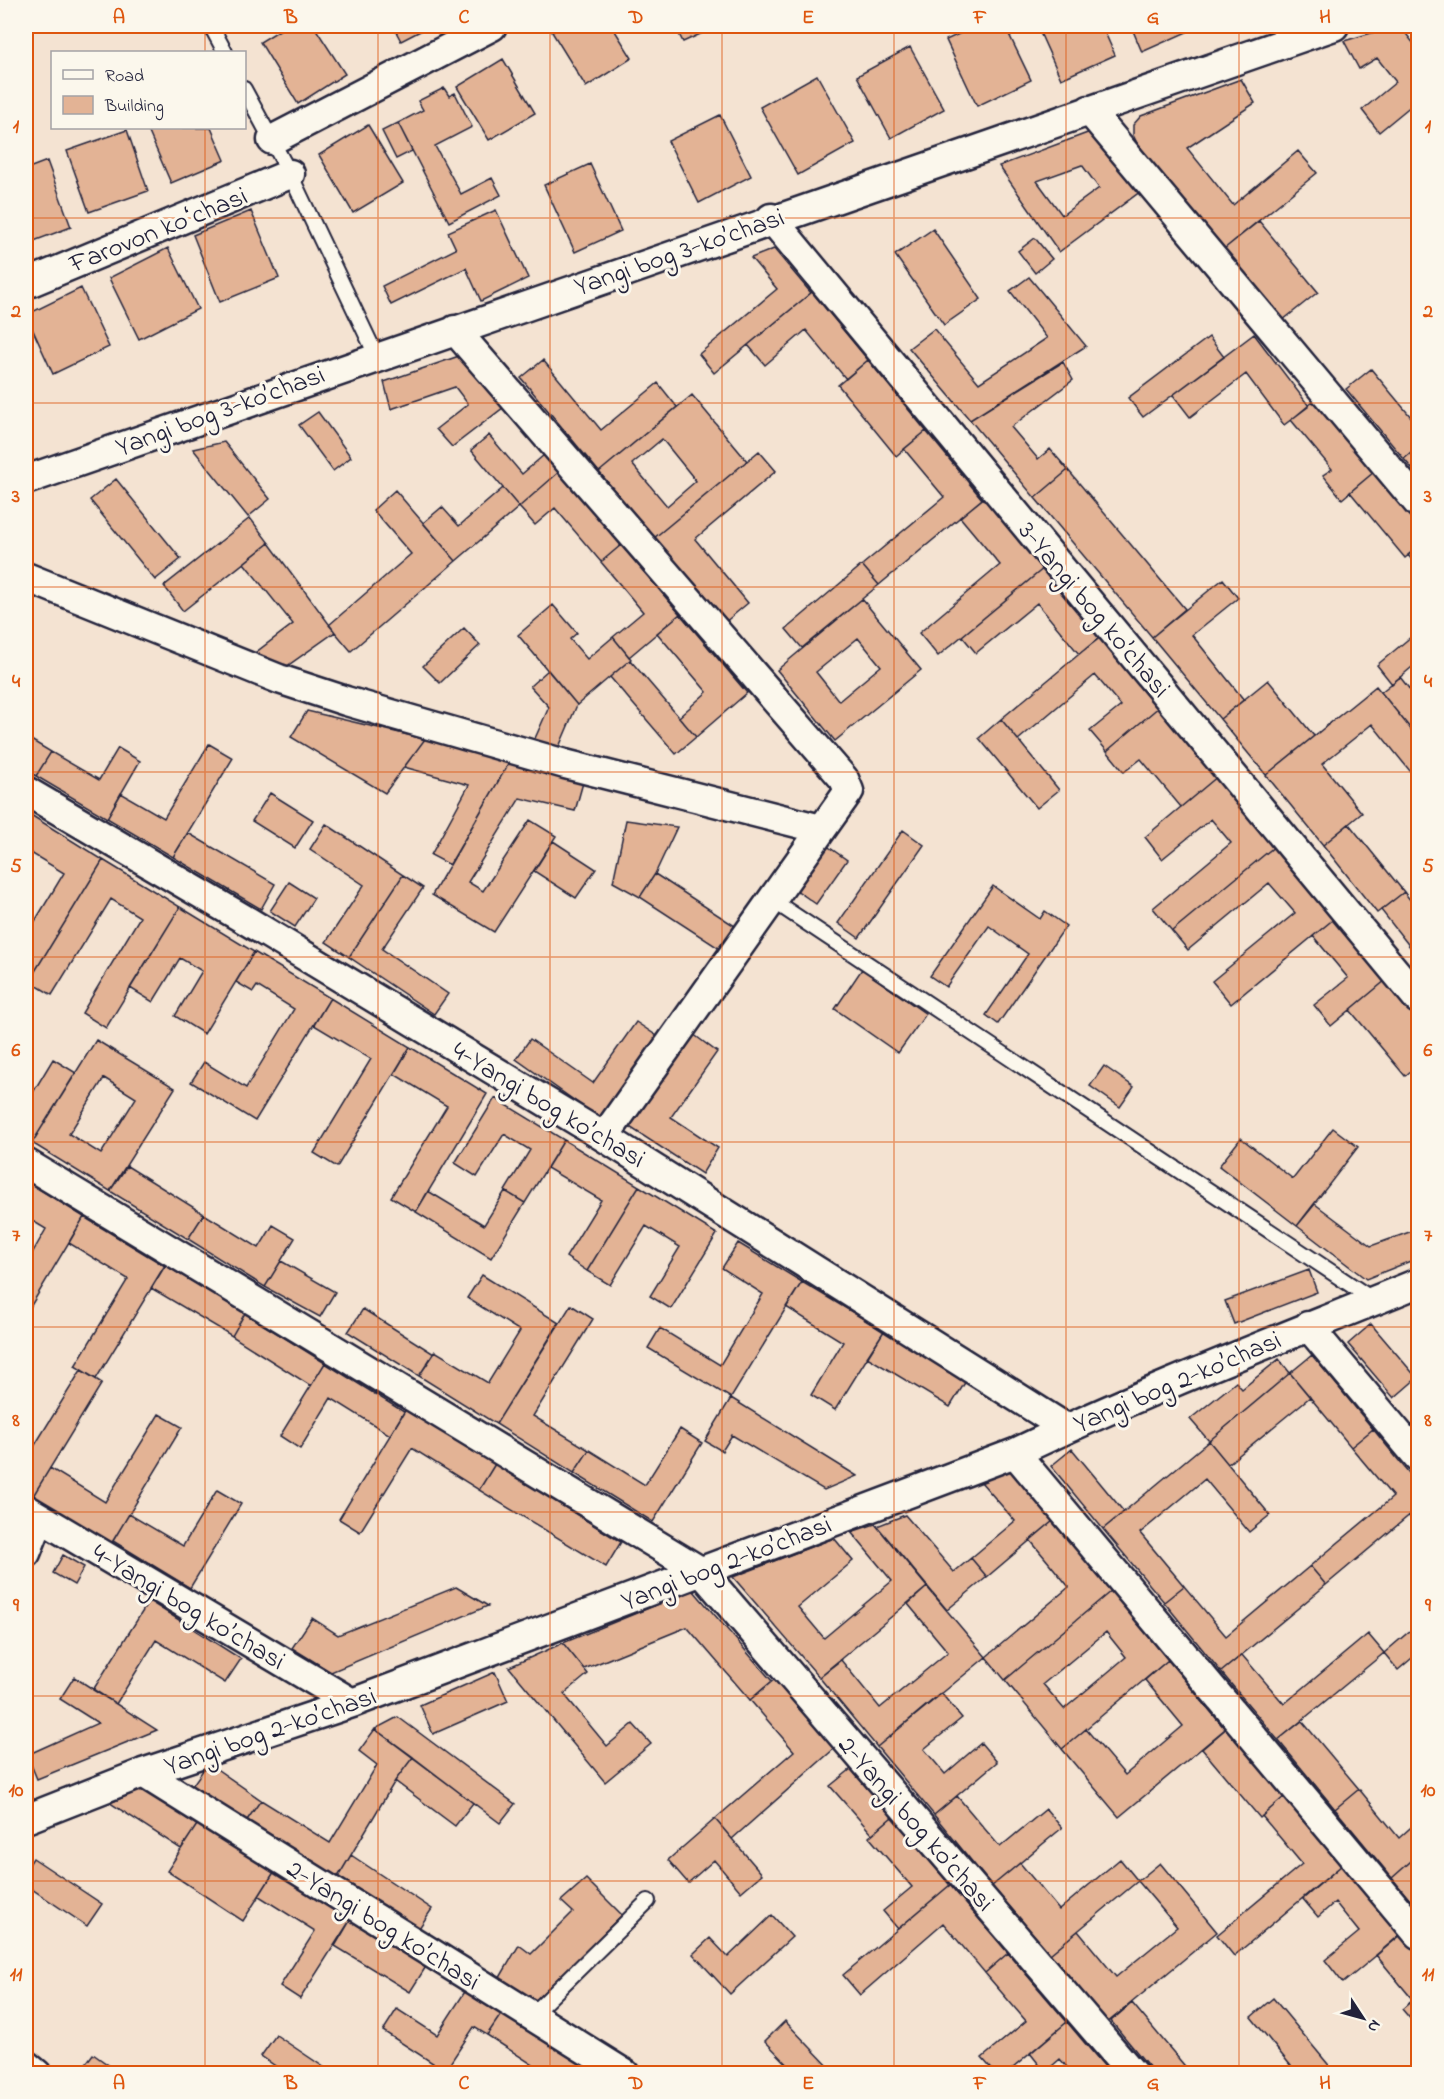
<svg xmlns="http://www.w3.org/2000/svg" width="1444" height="2099" viewBox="0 0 1444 2099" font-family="'Indie Flower',sans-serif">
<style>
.building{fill:#e3b395;stroke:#22223b;stroke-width:1.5;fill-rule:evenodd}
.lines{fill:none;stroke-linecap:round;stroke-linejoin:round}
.service-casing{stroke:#22223b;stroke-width:18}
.minor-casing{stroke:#22223b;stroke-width:33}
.service{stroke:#fbf7ec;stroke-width:14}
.minor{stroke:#fbf7ec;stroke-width:28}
.grid{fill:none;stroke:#de560e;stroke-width:1.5;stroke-opacity:0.55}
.labels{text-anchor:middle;stroke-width:6;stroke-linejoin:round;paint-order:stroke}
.street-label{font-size:27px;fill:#22223b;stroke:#fbf7ec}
.neatline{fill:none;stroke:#de560e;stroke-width:2}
.grid-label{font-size:20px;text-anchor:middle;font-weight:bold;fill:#de560e}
</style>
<rect width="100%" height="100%" fill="#f4e3d2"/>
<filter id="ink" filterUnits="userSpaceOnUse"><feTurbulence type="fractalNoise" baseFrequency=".0167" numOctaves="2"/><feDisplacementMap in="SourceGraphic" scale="12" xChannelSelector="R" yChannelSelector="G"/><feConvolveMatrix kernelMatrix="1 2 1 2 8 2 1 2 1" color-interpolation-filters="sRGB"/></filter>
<g filter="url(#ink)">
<path class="building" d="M286 26H314L345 74 298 104 260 42Z
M393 26H430L401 41Z
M562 26H612L632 58 586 87 552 32Z
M675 26H718L683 42Z
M976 26H1005L1031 80 977 106 946 40Z
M1037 26H1102L1115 55 1061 79Z
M1131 26H1195L1196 28 1142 52Z
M1395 26H1400L1418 49V100L1379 132 1362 110 1396 82 1377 58 1359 69 1344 41Z
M910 47 944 109 891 138 857 76Z
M503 59 535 113 489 140 457 87Z
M817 75 855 143 798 175 760 107Z
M1241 79 1255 103 1187 148 1233 205 1298 151 1317 173 1224 249 1138 145 1133 135V125L1141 116Z
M444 88 449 96 455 93 472 127 435 146 461 194 492 178 501 195 449 222 398 123 423 110 418 101Z
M720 115 751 176 699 203 668 141Z
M398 123 412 151 396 159 382 131Z
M368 125 403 183 353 213 319 155Z
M147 128H211L225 160 171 183Z
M127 130 148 191 89 212 67 151Z
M1093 131 1141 191 1059 252 999 166ZM1082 165 1099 188 1062 215 1037 181Z
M47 161 71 227 26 244V169Z
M590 164 621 231 575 252 544 185Z
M496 210 528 278 481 301 466 268 391 305 382 286 456 249 448 232Z
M251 211 279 278 220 302 193 235Z
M1259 221 1318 292 1283 320 1224 249Z
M933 229 981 299 944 325 895 255Z
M1035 238 1052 259 1035 273 1018 251Z
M168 248 198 309 139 339 109 278Z
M774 249 811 293 714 373 699 354 777 289 751 258Z
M1029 277 1086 346 970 420 909 348 934 329 979 383 1047 338 1010 291Z
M81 288 109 347 53 374 26 315Z
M812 292 868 360 846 379 806 330 765 365 748 345Z
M1254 334 1309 406 1284 425 1246 374 1190 417 1173 395Z
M1209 337 1224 357 1143 417 1128 398Z
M462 355 504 407 452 447 436 429 468 404 455 387 391 409 384 382Z
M543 360 601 430 658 383 677 407 599 472 521 378Z
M868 360 926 431 896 456 838 385Z
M1063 362 1073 380 1011 427 1038 459 1050 449 1068 470 1035 498 970 420Z
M1371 369 1411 417 1418 411V447L1404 459 1346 389Z
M692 395 747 461 654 538 599 472ZM662 439 696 481 667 506 632 464Z
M1314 401 1374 472 1342 499 1323 475 1332 469 1291 420Z
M318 412 351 457 333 471 299 425Z
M926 431 982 499 879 585 862 565 944 497 904 449Z
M489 435 522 474 544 455 559 472 519 507 471 450Z
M224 442 270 499 248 517 193 449Z
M1418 447V476L1404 459Z
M759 451 776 471 695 539 748 603 724 623 654 538Z
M1068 470 1185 609 1152 637 1035 498Z
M559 472 621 545 601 562 555 508 535 525 519 507Z
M1374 472 1418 527V547L1405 558 1350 492Z
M116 479 181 559 155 580 90 500Z
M503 488 519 507 456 561 423 523 442 507 459 526Z
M395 490 456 561 351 651 329 625 411 554 373 510Z
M985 497 1044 568 938 656 919 633 1000 565 960 517Z
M250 518 269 543 183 611 164 586Z
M269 543 335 632 280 671 251 656 293 624 244 563Z
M621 545 680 614 629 657 613 637 643 612 601 562Z
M1418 547V568L1408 555Z
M862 565 879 585 802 648 786 629Z
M1044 568 1101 637 1079 654 1037 603 976 653 962 636Z
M1223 579 1238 598 1192 635 1244 700 1220 719 1152 637Z
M862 599 921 670 835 741 777 670ZM858 638 881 666 839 701 816 672Z
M553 605 577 633 570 639 587 659 613 637 631 659 577 705 518 635Z
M680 614 747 693 696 737 679 717 707 692 657 633Z
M464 628 480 645 440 683 423 666Z
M1418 631V662L1392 684 1377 665Z
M1101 636 1160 706 1107 751 1090 731 1121 706 1095 675 1018 740 1001 719Z
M630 660 696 737 676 754 610 677Z
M548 670 577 705 556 754 532 745 549 707 530 686Z
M1400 677 1418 700V738L1381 692Z
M1268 680 1314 736 1266 775 1220 719Z
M1376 686 1418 738V772L1414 776 1372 724 1322 764 1362 813 1323 845 1266 775Z
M1160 706 1218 776 1181 807 1141 759 1124 772 1107 751Z
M307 711 425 739 385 793 291 737Z
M1001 719 1059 790 1037 808 979 738Z
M26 737 51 752 36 776 26 770Z
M425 739 510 761 450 865 431 855 469 785 404 767Z
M209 744 233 758 173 857 107 818 121 793 164 818Z
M118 748 140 761 107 818 36 776 51 752 99 780Z
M510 761 584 779 575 811 520 798 468 882 483 891 530 820 556 836 494 932 432 895Z
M1218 776 1275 846 1172 931 1153 908 1231 843 1211 819 1162 859 1145 837Z
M270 793 313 820 295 848 252 821Z
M26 812 103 860 29 981 26 979V936L64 873 31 853 26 861Z
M626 820 677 827 655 874 640 897 613 882Z
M326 824 403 875 349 957 326 942 364 885 310 849Z
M1349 824 1404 892 1377 913 1323 845Z
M903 830 924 845 859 938 838 923Z
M188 833 275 884 261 909 173 857Z
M553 841 596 869 576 898 534 871Z
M823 843 847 860 816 904 792 887Z
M1275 846 1335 918 1231 1004 1212 981 1295 913 1269 883 1188 950 1172 931Z
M103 860 180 907 106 1028 82 1013 140 917 111 899 52 995 29 981Z
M655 874 738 928 723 951 640 897Z
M403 875 423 888 382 949 448 994 434 1014 349 957Z
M289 882 314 898 295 927 270 911Z
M993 886 1040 919 1045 911 1066 926 998 1024 986 1015 1028 954 989 926 946 987 930 976Z
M1404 892 1418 910V957L1381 910Z
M180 907 254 952 204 1034 175 1016 202 971 180 958 153 1002 130 988Z
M1335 918 1386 980 1331 1026 1314 1005 1348 978 1313 936Z
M254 952 330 998 255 1121 191 1082 204 1062 246 1088 294 1009 257 986 253 992 236 982Z
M862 969 926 1014 898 1053 835 1009Z
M1386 980 1418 1019V1065L1405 1076 1350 1010Z
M330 998 410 1047 337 1167 314 1153 371 1059 314 1025Z
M636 1022 660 1038 602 1120 516 1059 530 1039 593 1083Z
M689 1031 717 1052 671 1117 718 1148 702 1174 625 1124Z
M96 1040 175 1088 110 1191 32 1143ZM104 1078 136 1098 101 1154 69 1134Z
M410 1047 487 1094 416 1212 391 1197 447 1106 394 1074Z
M53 1059 76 1073 32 1143 26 1139V1104Z
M1104 1066 1134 1087 1120 1107 1090 1086Z
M495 1098 564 1140 525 1203 505 1191 530 1150 504 1134 477 1177 455 1163Z
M1333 1128 1358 1147 1297 1226 1219 1166 1241 1138 1293 1179Z
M564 1140 639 1186 587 1271 566 1257 601 1200 547 1168Z
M127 1166 204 1214 188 1239 110 1191Z
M26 1181 84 1217 26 1314V1264L46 1229 26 1217Z
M639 1186 717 1234 671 1309 650 1296 680 1247 646 1226 610 1285 587 1271Z
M428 1191 484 1225 505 1191 525 1203 491 1258 416 1212Z
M1315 1204 1371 1246 1415 1230 1418 1238V1258L1366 1279 1297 1226Z
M204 1214 259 1248 273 1225 295 1238 265 1287 188 1239Z
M84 1217 165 1266 96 1379 75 1366 128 1279 69 1243Z
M738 1243 802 1282 731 1398 648 1348 660 1328 720 1365 763 1294 722 1268Z
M281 1261 335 1292 320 1317 265 1287Z
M165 1265 245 1313 232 1336 151 1288Z
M1309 1270 1317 1292 1234 1324 1225 1301Z
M482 1275 559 1323 496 1424 419 1376 435 1351 488 1383 520 1331 467 1298Z
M802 1282 884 1331 835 1410 811 1395 843 1342 786 1307Z
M571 1305 593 1319 533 1416 589 1450 574 1473 496 1424Z
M363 1309 434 1354 419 1376 348 1332Z
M245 1313 325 1363 311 1386 232 1336Z
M1371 1324 1417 1378 1394 1398 1348 1344Z
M884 1331 966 1381 950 1407 867 1357Z
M1312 1355 1373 1429 1351 1447 1290 1373Z
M1279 1359 1290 1373 1209 1441 1190 1419 1236 1382 1242 1389Z
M325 1363 404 1412 390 1435 331 1398 300 1449 280 1436Z
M81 1370 102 1383 33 1496 26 1492V1457L27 1458Z
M1290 1373 1310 1397 1228 1464 1209 1441Z
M731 1398 857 1476 824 1490 732 1435 722 1451 705 1441Z
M406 1409 495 1464 479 1490 412 1448 360 1532 339 1519Z
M159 1414 182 1427 111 1544 33 1496 50 1468 105 1502Z
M680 1429 702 1443 653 1522 574 1473 589 1450 645 1485Z
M1373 1429 1418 1484V1508L1326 1585 1310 1566 1393 1497 1351 1447Z
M1209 1441 1270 1515 1249 1532 1205 1479 1140 1533 1184 1586 1164 1602 1103 1529Z
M1072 1449 1124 1512 1103 1529 1051 1466Z
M495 1464 621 1542 606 1567 479 1490Z
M1011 1470 1053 1521 987 1577 971 1558 1015 1521 981 1482Z
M217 1490 241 1504 190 1588 113 1541 129 1514 183 1546Z
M1418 1508V1527L1409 1516Z
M905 1515 954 1572 971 1558 987 1577 947 1610 877 1526Z
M1053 1521 1111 1591 1005 1680 986 1657 1069 1587 1030 1540Z
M875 1524 927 1587 819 1677 733 1577 834 1538 853 1561 798 1607 824 1638 892 1581 851 1532Z
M63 1555 84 1567 74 1585 53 1573Z
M1310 1566 1326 1585 1221 1672 1164 1602 1184 1586 1226 1636Z
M456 1587 488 1606 331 1672 292 1648 312 1618 338 1635Z
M927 1587 986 1657 877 1747 819 1677 841 1660 880 1708 948 1652 908 1604Z
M693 1590 772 1681 750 1700 687 1627 584 1669 563 1643Z
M1111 1591 1168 1660 1062 1749 1005 1680ZM1106 1632 1126 1657 1064 1709 1043 1684Z
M149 1601 241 1659 225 1683 156 1640 116 1704 93 1690Z
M1418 1624V1653L1398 1670 1384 1653Z
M1368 1634 1384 1653 1278 1740 1221 1672 1242 1655 1284 1704Z
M563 1643 588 1674 564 1694 607 1746 633 1724 651 1744 605 1782 509 1667Z
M1168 1660 1225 1729 1119 1817 1062 1749 1086 1729 1125 1775 1183 1726 1145 1680Z
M495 1672 508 1701 433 1734 420 1705Z
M74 1677 157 1730 37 1779 27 1755 98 1723 60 1699Z
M775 1679 835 1748 732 1839 715 1819 794 1751 750 1700Z
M941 1693 962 1718 924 1749 945 1774 981 1743 997 1762 934 1815 877 1747Z
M398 1717 515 1804 500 1823 375 1729Z
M1302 1721 1359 1789 1335 1809 1278 1740Z
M1228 1727 1285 1796 1260 1818 1202 1749Z
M375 1729 413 1757 395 1781 335 1882 245 1823 261 1800 330 1843 377 1765 359 1751Z
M413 1757 473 1803 455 1826 395 1781Z
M208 1763 261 1800 245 1823 192 1786Z
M851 1769 892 1817 872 1834 830 1786Z
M142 1789 197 1825 181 1849 110 1803Z
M1359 1789 1399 1838 1418 1821V1855L1392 1878 1335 1809Z
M957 1796 1000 1847 1046 1809 1062 1828 992 1886 934 1815Z
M1285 1796 1342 1865 1234 1956 1217 1935 1302 1864 1262 1816Z
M892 1817 950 1885 898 1929 883 1911 912 1887 869 1837Z
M715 1819 762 1874 741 1892 714 1860 688 1883 668 1860Z
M200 1820 276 1869 243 1921 167 1871Z
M351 1855 432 1909 415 1934 335 1882Z
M1418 1855V1910L1392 1878Z
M33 1858 102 1904 87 1926 26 1885V1869Z
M1120 1859 1138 1881 1050 1954 992 1886 1020 1863 1059 1910Z
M1160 1863 1217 1932 1107 2023 1050 1954 1078 1931 1116 1977 1177 1927 1138 1881Z
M1342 1865 1401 1935 1343 1983 1325 1960 1359 1932 1335 1902 1318 1917 1303 1899Z
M276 1869 351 1919 300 1999 280 1986 315 1931 259 1896Z
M586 1879 622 1915 534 2002 498 1981 519 1945 531 1954 573 1912 561 1901Z
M950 1885 1008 1953 985 1973 943 1923 860 1995 843 1975Z
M772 1915 792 1937 730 1994 693 1954 710 1938 728 1957Z
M351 1919 427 1965 410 1992 335 1946Z
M1401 1934 1418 1954V2028L1402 2009 1413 2000 1376 1955Z
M1008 1953 1067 2022 1006 2074H996L982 2058 1026 2021 985 1973Z
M468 1987 504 2010 487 2035 474 2027 445 2071 383 2031 397 2009 437 2035Z
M1273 1998 1332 2069 1327 2074H1282L1291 2066 1251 2017Z
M1132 2003 1189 2071 1186 2074H1155L1111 2021Z
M504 2010 589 2065 583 2074H547L487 2035Z
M785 2021 833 2071 831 2074H797L765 2041Z
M1067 2022 1111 2074H1073L1060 2059 1045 2072 1030 2053Z
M276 2035 334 2074H287L261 2056Z
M93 2054 114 2069 111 2074H78Z
M590 2062 608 2074H583Z"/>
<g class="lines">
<g class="service-casing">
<path id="service" d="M211 26 225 52
M244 89 290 174 376 355
M772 900 1375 1301
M531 2016 648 1901"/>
</g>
<g class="minor-casing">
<path id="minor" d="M1089 110 1418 503
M272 140 492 26
M771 218 1418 999
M26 284 290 174
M455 330 844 779 849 791 604 1137
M26 480C461 325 898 176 1334 26
M26 577 279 679 346 701 565 764 821 829
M26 791 249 922 604 1137 1066 1428
M26 1163 702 1572 1133 2074
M1308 1326 1418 1457
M1015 1453 1418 1934
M26 1509 352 1703
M26 1553 40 1518
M143 1773 625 2074
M26 1819 143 1773 352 1703 1015 1453C1146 1390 1283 1338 1418 1283
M26 2065 37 2074"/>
</g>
<use href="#service" class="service"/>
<use href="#minor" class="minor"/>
</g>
</g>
<path class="grid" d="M205 26V52M378 26V2074M550 26V2074M722 26V2074M894 26V2074M1066 26V2074M1239 26V2074M205 128V2074M26 218H1418M26 403H1418M26 587H1418M26 772H1418M26 957H1418M26 1142H1418M26 1327H1418M26 1512H1418M26 1696H1418M26 1881H1418"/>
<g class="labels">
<g class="street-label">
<text transform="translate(158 229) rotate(-22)" y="9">Farovon koʻchasi</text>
<text transform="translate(679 251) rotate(-19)" y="9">Yangi bog 3-koʼchasi</text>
<text transform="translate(220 410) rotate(-20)" y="9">Yangi bog 3-koʼchasi</text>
<text transform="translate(1095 609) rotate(50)" y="9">3-Yangi bog koʼchasi</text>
<text transform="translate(549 1104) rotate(31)" y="9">4-Yangi bog koʼchasi</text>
<text transform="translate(1177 1381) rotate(-23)" y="9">Yangi bog 2-koʼchasi</text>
<text transform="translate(726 1562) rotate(-21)" y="9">Yangi bog 2-koʼchasi</text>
<text transform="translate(189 1606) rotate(31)" y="9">4-Yangi bog koʼchasi</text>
<text transform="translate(270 1730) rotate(-19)" y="9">Yangi bog 2-koʼchasi</text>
<text transform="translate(917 1823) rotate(49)" y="9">2-Yangi bog koʼchasi</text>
<text transform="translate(384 1924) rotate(32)" y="9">2-Yangi bog koʼchasi</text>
</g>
</g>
<rect width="1444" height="2099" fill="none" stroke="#fbf7ec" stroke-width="66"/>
<rect x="51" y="51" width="195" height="78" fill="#fbf7ec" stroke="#a4a2a5" stroke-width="1.5"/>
<rect x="63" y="70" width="30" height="9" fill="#fbf7ec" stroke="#a4a2a5" stroke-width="1.5"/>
<text x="105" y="81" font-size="18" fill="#22223b">Road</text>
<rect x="63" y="96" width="30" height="18" fill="#e3b395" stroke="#a4a2a5" stroke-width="1.5"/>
<text x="105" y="111" font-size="18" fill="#22223b">Building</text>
<g transform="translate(1363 2018) rotate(126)" stroke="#fbf7ec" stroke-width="4.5" paint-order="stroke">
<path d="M0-4.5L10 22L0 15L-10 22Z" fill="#22223b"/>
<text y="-9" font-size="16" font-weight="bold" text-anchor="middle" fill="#22223b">N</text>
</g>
<rect x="33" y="33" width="1378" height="2033" class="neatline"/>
<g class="grid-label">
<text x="119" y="23">A</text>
<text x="291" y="23">B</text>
<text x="464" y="23">C</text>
<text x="636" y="23">D</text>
<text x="808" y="23">E</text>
<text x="980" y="23">F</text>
<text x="1153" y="23">G</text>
<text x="1325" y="23">H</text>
<text x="16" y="132">1</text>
<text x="1428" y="132">1</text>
<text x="16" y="317">2</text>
<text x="1428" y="317">2</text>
<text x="16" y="502">3</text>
<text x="1428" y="502">3</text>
<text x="16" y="687">4</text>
<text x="1428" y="687">4</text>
<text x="16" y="872">5</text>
<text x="1428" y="872">5</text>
<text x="16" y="1056">6</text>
<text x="1428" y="1056">6</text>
<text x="16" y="1241">7</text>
<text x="1428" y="1241">7</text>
<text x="16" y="1426">8</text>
<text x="1428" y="1426">8</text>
<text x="16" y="1611">9</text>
<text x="1428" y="1611">9</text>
<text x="16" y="1796">10</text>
<text x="1428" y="1796">10</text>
<text x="16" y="1980">11</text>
<text x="1428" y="1980">11</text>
<text x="119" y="2089">A</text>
<text x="291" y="2089">B</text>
<text x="464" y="2089">C</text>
<text x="636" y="2089">D</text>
<text x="808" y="2089">E</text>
<text x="980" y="2089">F</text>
<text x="1153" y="2089">G</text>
<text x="1325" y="2089">H</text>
</g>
</svg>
